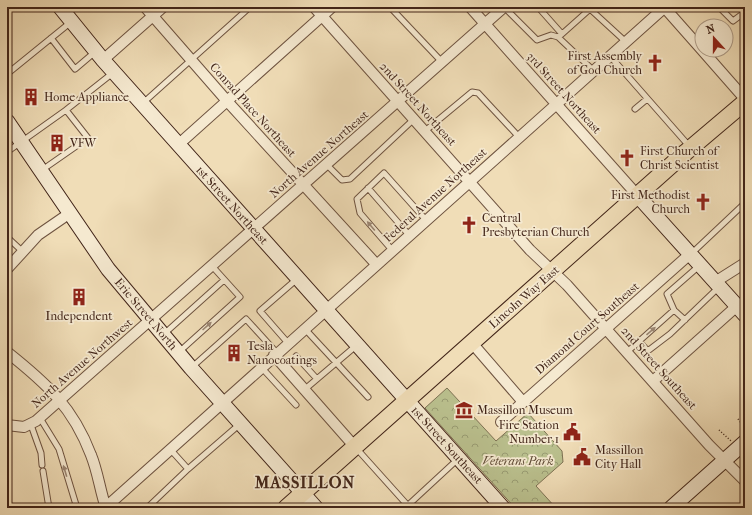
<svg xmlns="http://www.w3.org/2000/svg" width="752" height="515" viewBox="0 0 752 515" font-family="'IM FELL French Canon',serif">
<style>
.park{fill:url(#park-crowns);stroke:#7e7254}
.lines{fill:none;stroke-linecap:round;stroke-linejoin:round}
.lane-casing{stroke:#6e5340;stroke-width:7}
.street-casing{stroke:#6e5340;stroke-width:12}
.secondary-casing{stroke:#422519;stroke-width:16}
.primary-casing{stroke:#422519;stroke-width:18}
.path{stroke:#422519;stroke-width:1.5;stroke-dasharray:1 2;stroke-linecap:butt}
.lane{stroke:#f5e9d0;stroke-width:5}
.street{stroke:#f5e9d0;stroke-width:10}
.secondary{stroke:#f5e9d0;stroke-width:14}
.primary{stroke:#f0ddb7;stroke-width:16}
.oneway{fill:#9c8774}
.labels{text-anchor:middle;stroke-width:3.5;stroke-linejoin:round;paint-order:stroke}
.poi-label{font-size:12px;fill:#422519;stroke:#f5e9d0;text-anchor:start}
.street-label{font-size:12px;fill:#422519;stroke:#f5e9d0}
.park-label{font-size:12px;font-style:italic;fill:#604c36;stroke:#f5e9d0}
.district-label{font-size:16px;font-weight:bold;letter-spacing:1px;fill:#422519;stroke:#f5e9d0}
</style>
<defs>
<pattern id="park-crowns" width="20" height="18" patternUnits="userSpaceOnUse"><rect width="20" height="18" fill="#bac08e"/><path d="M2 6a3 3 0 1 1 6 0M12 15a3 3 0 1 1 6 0" fill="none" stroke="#999c73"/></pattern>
</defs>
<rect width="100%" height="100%" fill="#f0ddb7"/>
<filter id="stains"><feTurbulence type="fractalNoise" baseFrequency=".005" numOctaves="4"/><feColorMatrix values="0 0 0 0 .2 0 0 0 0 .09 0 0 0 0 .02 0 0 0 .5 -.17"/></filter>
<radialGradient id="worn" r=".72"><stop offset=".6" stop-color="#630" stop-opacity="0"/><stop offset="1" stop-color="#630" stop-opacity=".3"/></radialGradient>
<path class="park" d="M447 388 496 441 528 413 562 451 563 462 536 486 556 508H515L425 408Z"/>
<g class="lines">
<g class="lane-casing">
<path id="lane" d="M390 7 442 62
M504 7 537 40 551 35 558 37
M538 7 562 34
M719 7 733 21 745 12
M51 38 75 69 95 52
M610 56 690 147
M594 71 558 37 562 34 590 9 626 42
M7 74 71 22
M143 103 250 7
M635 109 647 99
M66 110 114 72
M425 131 472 92 478 93 519 137
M7 152 66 110 88 138 42 170
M327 165 342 180 350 179 414 119
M368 188 409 235
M7 237 22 251
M392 250 360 213 357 199 384 173 426 220
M692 253 745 203
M685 320 674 310 667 294 699 266
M305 329 368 397
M164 334 224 280
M639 341 646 349 649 350 670 334 719 287
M288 343 260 311 297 279
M179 352 240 297 212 266
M627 352 674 310
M296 356 317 379
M261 367 296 405
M191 368 246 319 277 353
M304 390 357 345
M40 418 59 449 77 508
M31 425 41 453 42 465
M170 449 188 469
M357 449 410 508
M43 471 49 508
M147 508 188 469 240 424
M405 508 458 459
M610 508H612"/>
</g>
<g class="street-casing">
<path id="street" d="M145 7 227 101 376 264
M314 7 530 250 567 285 709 445 745 481
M470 7 638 196
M664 7 702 50
M702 50 745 99
M103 60 163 7
M179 144 332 7
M7 269 38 235 70 213
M715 282 745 263
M472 343 523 402
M7 352C46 383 73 407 91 455 98 472 100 491 106 508
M274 355 355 447
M653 381 737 306
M501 422 690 254
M7 425 24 427 36 421 504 7
M105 508 665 7"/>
</g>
<g class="secondary-casing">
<path id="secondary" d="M60 7 103 60 503 508
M7 121 108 269 191 368 316 508
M638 196 745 315
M671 508 745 442"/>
</g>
<g class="primary-casing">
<path id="primary" d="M286 508 686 152 745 102"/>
</g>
<path class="path" d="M738 419 745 428
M719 430 731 441"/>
<use href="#lane" class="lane"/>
<use href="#street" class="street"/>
<use href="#secondary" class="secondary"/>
<use href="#primary" class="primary"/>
</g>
<defs><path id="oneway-solid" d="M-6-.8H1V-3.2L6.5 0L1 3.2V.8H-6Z"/></defs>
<g class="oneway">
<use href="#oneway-solid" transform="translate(371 226) rotate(-130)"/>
<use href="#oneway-solid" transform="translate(207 326) rotate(-42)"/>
<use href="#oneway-solid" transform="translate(651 331) rotate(-41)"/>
<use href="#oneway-solid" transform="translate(65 471) rotate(-107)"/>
</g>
<defs>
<g id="church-bare" transform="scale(1.38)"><path d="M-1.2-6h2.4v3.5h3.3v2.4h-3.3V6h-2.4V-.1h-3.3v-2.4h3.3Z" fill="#8f2418" stroke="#f5e9d0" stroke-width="2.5" paint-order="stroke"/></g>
<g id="building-bare" transform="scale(1.38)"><path d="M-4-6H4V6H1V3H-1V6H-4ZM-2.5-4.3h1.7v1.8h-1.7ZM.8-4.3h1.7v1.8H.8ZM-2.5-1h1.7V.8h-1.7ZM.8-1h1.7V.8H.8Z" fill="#8f2418" stroke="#f5e9d0" stroke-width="2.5" paint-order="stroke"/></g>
<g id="museum-bare" transform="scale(1.38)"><path d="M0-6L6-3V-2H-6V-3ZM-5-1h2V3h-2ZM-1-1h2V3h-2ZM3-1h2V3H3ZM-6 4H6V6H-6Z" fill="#8f2418" stroke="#f5e9d0" stroke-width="2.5" paint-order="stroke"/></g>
<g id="civic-bare" transform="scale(1.38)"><path d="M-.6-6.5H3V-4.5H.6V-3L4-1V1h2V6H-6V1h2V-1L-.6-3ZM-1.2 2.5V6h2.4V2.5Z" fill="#8f2418" stroke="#f5e9d0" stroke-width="2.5" paint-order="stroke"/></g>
</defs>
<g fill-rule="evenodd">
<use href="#church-bare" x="655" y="63"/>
<use href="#building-bare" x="31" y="97"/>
<use href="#building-bare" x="57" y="143"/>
<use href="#church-bare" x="627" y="158"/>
<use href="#church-bare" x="703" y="202"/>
<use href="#church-bare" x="469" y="225"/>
<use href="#building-bare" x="79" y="297"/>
<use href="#building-bare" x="234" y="353"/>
<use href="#museum-bare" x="464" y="410"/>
<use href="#civic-bare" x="572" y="432"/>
<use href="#civic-bare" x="582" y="457"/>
</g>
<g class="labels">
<g class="poi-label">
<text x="642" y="60" text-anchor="end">First Assembly<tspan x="642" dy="14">of God Church</tspan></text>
<text x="44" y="101">Home Appliance</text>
<text x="70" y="147">VFW</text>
<text x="640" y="155">First Church of<tspan x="640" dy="14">Christ Scientist</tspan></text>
<text x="690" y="199" text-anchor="end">First Methodist<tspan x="690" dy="14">Church</tspan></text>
<text x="482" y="222">Central<tspan x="482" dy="14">Presbyterian Church</tspan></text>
<text x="79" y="320" text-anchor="middle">Independent</text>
<text x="247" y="350">Tesla<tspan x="247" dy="14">Nanocoatings</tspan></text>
<text x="477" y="414">Massillon Museum</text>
<text x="559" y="429" text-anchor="end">Fire Station<tspan x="559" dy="14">Number 1</tspan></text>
<text x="595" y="454">Massillon<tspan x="595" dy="14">City Hall</tspan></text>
</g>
<g class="street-label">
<text transform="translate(564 93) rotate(48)" y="4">3rd Street Northeast</text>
<text transform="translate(418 104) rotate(48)" y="4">2nd Street Northeast</text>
<text transform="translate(253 110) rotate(48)" y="4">Conrad Place Northeast</text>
<text transform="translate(319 154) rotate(-41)" y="4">North Avenue Northeast</text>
<text transform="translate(435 195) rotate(-42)" y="4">Federal Avenue Northeast</text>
<text transform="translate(232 205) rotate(48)" y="4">1st Street Northeast</text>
<text transform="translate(524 297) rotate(-41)" y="4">Lincoln Way East</text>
<text transform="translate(146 314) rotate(50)" y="4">Erie Street North</text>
<text transform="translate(587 328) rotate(-41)" y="4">Diamond Court Southeast</text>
<text transform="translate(82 363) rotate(-41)" y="4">North Avenue Northwest</text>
<text transform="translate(659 368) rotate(48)" y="4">2nd Street Southeast</text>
<text transform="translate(447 445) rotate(48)" y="4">1st Street Southeast</text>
</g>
<g class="park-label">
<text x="518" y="465">Veterans Park</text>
</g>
<g class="district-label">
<text x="305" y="488">MASSILLON</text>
</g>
</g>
<rect width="752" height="515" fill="none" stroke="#f0ddb7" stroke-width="24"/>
<rect x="8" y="8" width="736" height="499" fill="none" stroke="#422519" stroke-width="2"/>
<rect x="12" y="12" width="728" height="491" fill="none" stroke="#422519"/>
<g transform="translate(714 38) rotate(339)"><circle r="19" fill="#f5e9d0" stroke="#ad9b87"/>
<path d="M0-3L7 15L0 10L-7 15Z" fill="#8f2418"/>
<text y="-6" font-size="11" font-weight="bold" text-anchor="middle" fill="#422519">N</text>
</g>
<rect width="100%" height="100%" filter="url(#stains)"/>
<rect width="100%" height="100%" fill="url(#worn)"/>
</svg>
